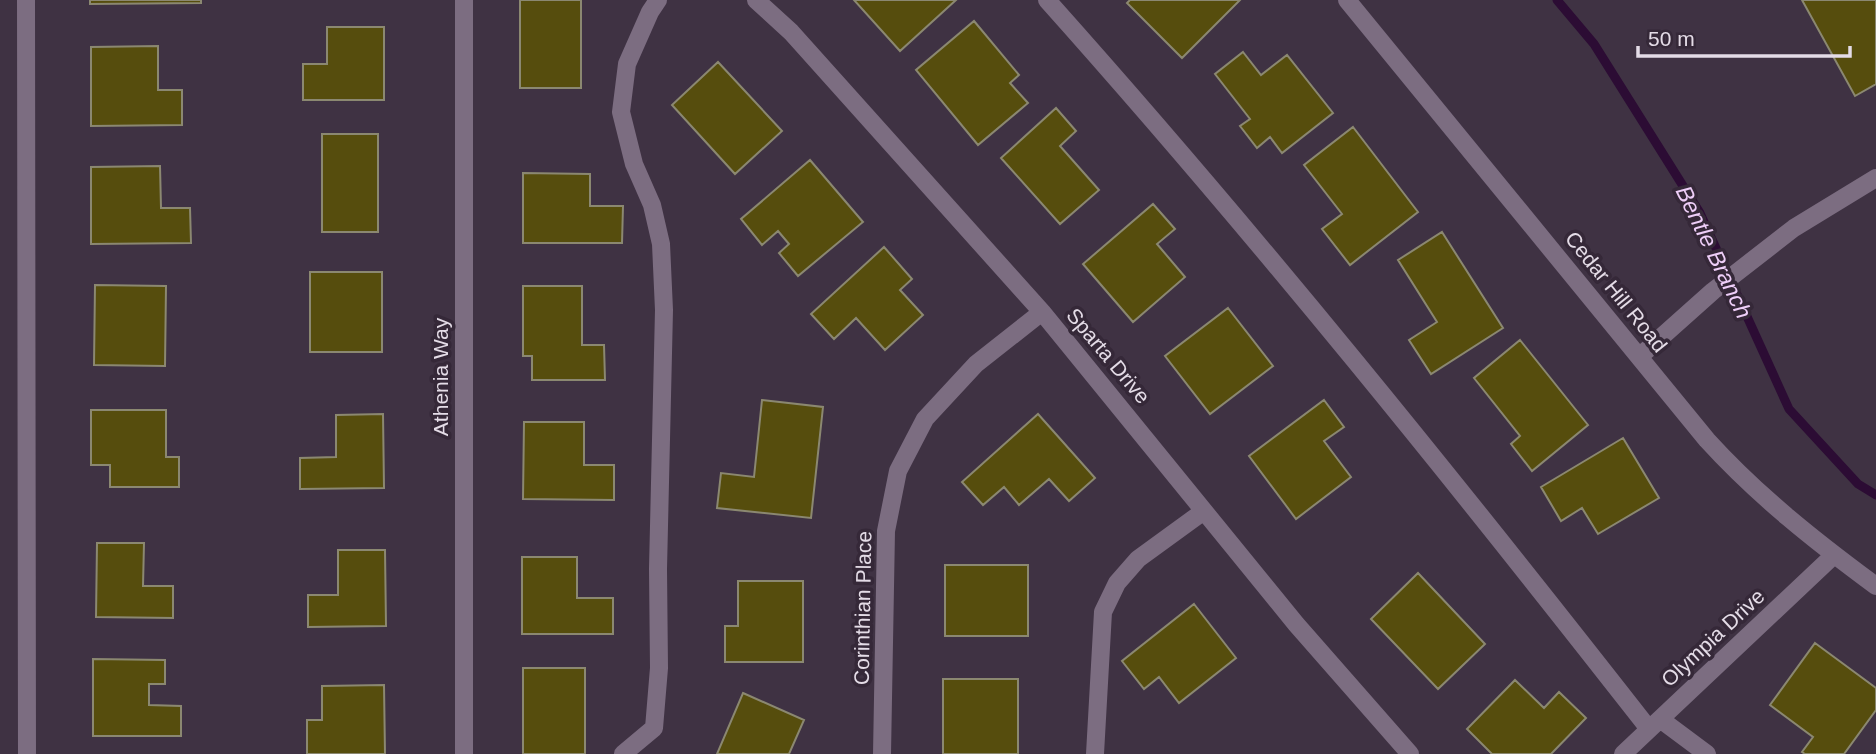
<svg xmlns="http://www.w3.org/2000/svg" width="1876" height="754" viewBox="0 0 1876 754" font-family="Arial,sans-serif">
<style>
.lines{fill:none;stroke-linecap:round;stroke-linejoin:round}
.stream{stroke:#2c0c34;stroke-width:9}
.building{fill:#564d0d;stroke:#8b8871;stroke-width:2}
.minor{stroke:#7c6d81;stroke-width:18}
.labels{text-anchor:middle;stroke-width:7;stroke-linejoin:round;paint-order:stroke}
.street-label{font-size:21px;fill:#e4dce7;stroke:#352838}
.water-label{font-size:23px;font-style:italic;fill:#eecef8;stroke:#352838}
</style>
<rect width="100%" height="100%" fill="#3f3243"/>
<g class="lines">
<path class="stream" d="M1557 0 1594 44 1700 213 1789 409 1858 484 1876 495"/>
</g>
<path class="building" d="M90 0H201V3L90 4Z
M520 0H581V88H520Z
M854 0H956L900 51Z
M1130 0H1240L1182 58 1127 3Z
M1802 0H1876V84L1855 96Z
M974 21 1019 75 1010 83 1028 103 978 145 916 70Z
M327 27H384V100H303V64H327Z
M158 46V90H182V125L91 126V47Z
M1243 52 1261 75 1287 55 1333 113 1282 153 1270 137 1257 148 1240 126 1250 119 1215 74Z
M718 62 782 131 735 174 672 105Z
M1056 108 1076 131 1060 146 1099 190 1060 224 1001 158Z
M1353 127 1418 212 1350 265 1322 229 1342 214 1304 165Z
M322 134H378V232H322Z
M810 160 863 222 798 276 779 253 789 244 778 231 762 245 741 219Z
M160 166 161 208H190L191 243 91 244V167Z
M523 173 590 174V206H623L622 243H523Z
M1153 204 1175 229 1157 244 1185 277 1133 322 1083 264Z
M1442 232 1503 328 1431 374 1409 340 1437 322 1398 260Z
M884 247 912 279 900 290 923 315 885 350 856 318 834 339 811 314Z
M310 272H382V352H310Z
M95 285 166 286 165 366 94 365Z
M523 286H582V345H604L605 380H532V356H523Z
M1228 308 1273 366 1210 414 1165 356Z
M1520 340 1588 425 1532 471 1511 444 1520 436 1474 378Z
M762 400 823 407 811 518 717 508 721 473 754 477Z
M1324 400 1344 427 1324 441 1351 477 1296 519 1249 456Z
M91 410H166V457H179V487H110V465H91Z
M383 414 384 488 300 489V458L336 457V415Z
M1038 414 1095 478 1069 501 1049 479 1019 505 1004 487 983 505 962 482Z
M524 422H584V465H614V500L523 499Z
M1623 438 1659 498 1598 534 1582 508 1561 521 1541 487Z
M97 543H144L143 586H173V618L96 617Z
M338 550H385L386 626 308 627V595H338Z
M522 557H577V598H613V634H522Z
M945 565H1028V636H945Z
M1418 573 1485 644 1438 689 1371 619Z
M738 581H803V662H725V626H738Z
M1194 604 1236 658 1179 703 1159 677 1144 689 1122 661Z
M1815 643 1876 688V710L1844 754H1805L1802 752 1813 737 1770 705Z
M93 659 165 660V684H149V705L181 706V736H93Z
M523 668H585V754H523Z
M943 679H1018V754H943Z
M1515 680 1544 708 1559 692 1586 718 1551 754H1492L1467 729Z
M384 685 385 754H307V720H322V686Z
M743 693 804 720 789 754H717Z"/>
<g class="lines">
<path class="minor" d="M26 0 27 754
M464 0V754
M756 0 791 32 1042 312 1296 624 1410 754
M1047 0C1257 235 1455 481 1649 729
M1347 0 1707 440C1758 496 1815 541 1876 586
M1639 357 1713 291 1794 228 1876 178
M1660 719 1707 754
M623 754 654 728 659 668 658 569 664 310 661 244 652 205 634 164 621 112 627 64 650 12 658 0
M882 754 886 531 898 471 925 419 976 364 1042 312
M1095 754 1103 612 1117 583 1138 559 1204 511
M1623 754 1834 555"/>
</g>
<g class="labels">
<g class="street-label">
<text transform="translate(1616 292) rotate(51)" y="7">Cedar Hill Road</text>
<text transform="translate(1108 356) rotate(50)" y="7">Sparta Drive</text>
<text transform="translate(441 377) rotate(-90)" y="7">Athenia Way</text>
<text transform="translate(863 608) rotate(-89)" y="7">Corinthian Place</text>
<text transform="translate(1713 638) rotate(-43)" y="7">Olympia Drive</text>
</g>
<g class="water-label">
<text transform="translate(1714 252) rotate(64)" y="8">Bentle Branch</text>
</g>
</g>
<path d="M1638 46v10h212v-10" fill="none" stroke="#e4dce7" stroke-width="3.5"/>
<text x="1648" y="46" font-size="21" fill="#e4dce7" stroke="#352838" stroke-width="5" paint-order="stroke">50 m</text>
</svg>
